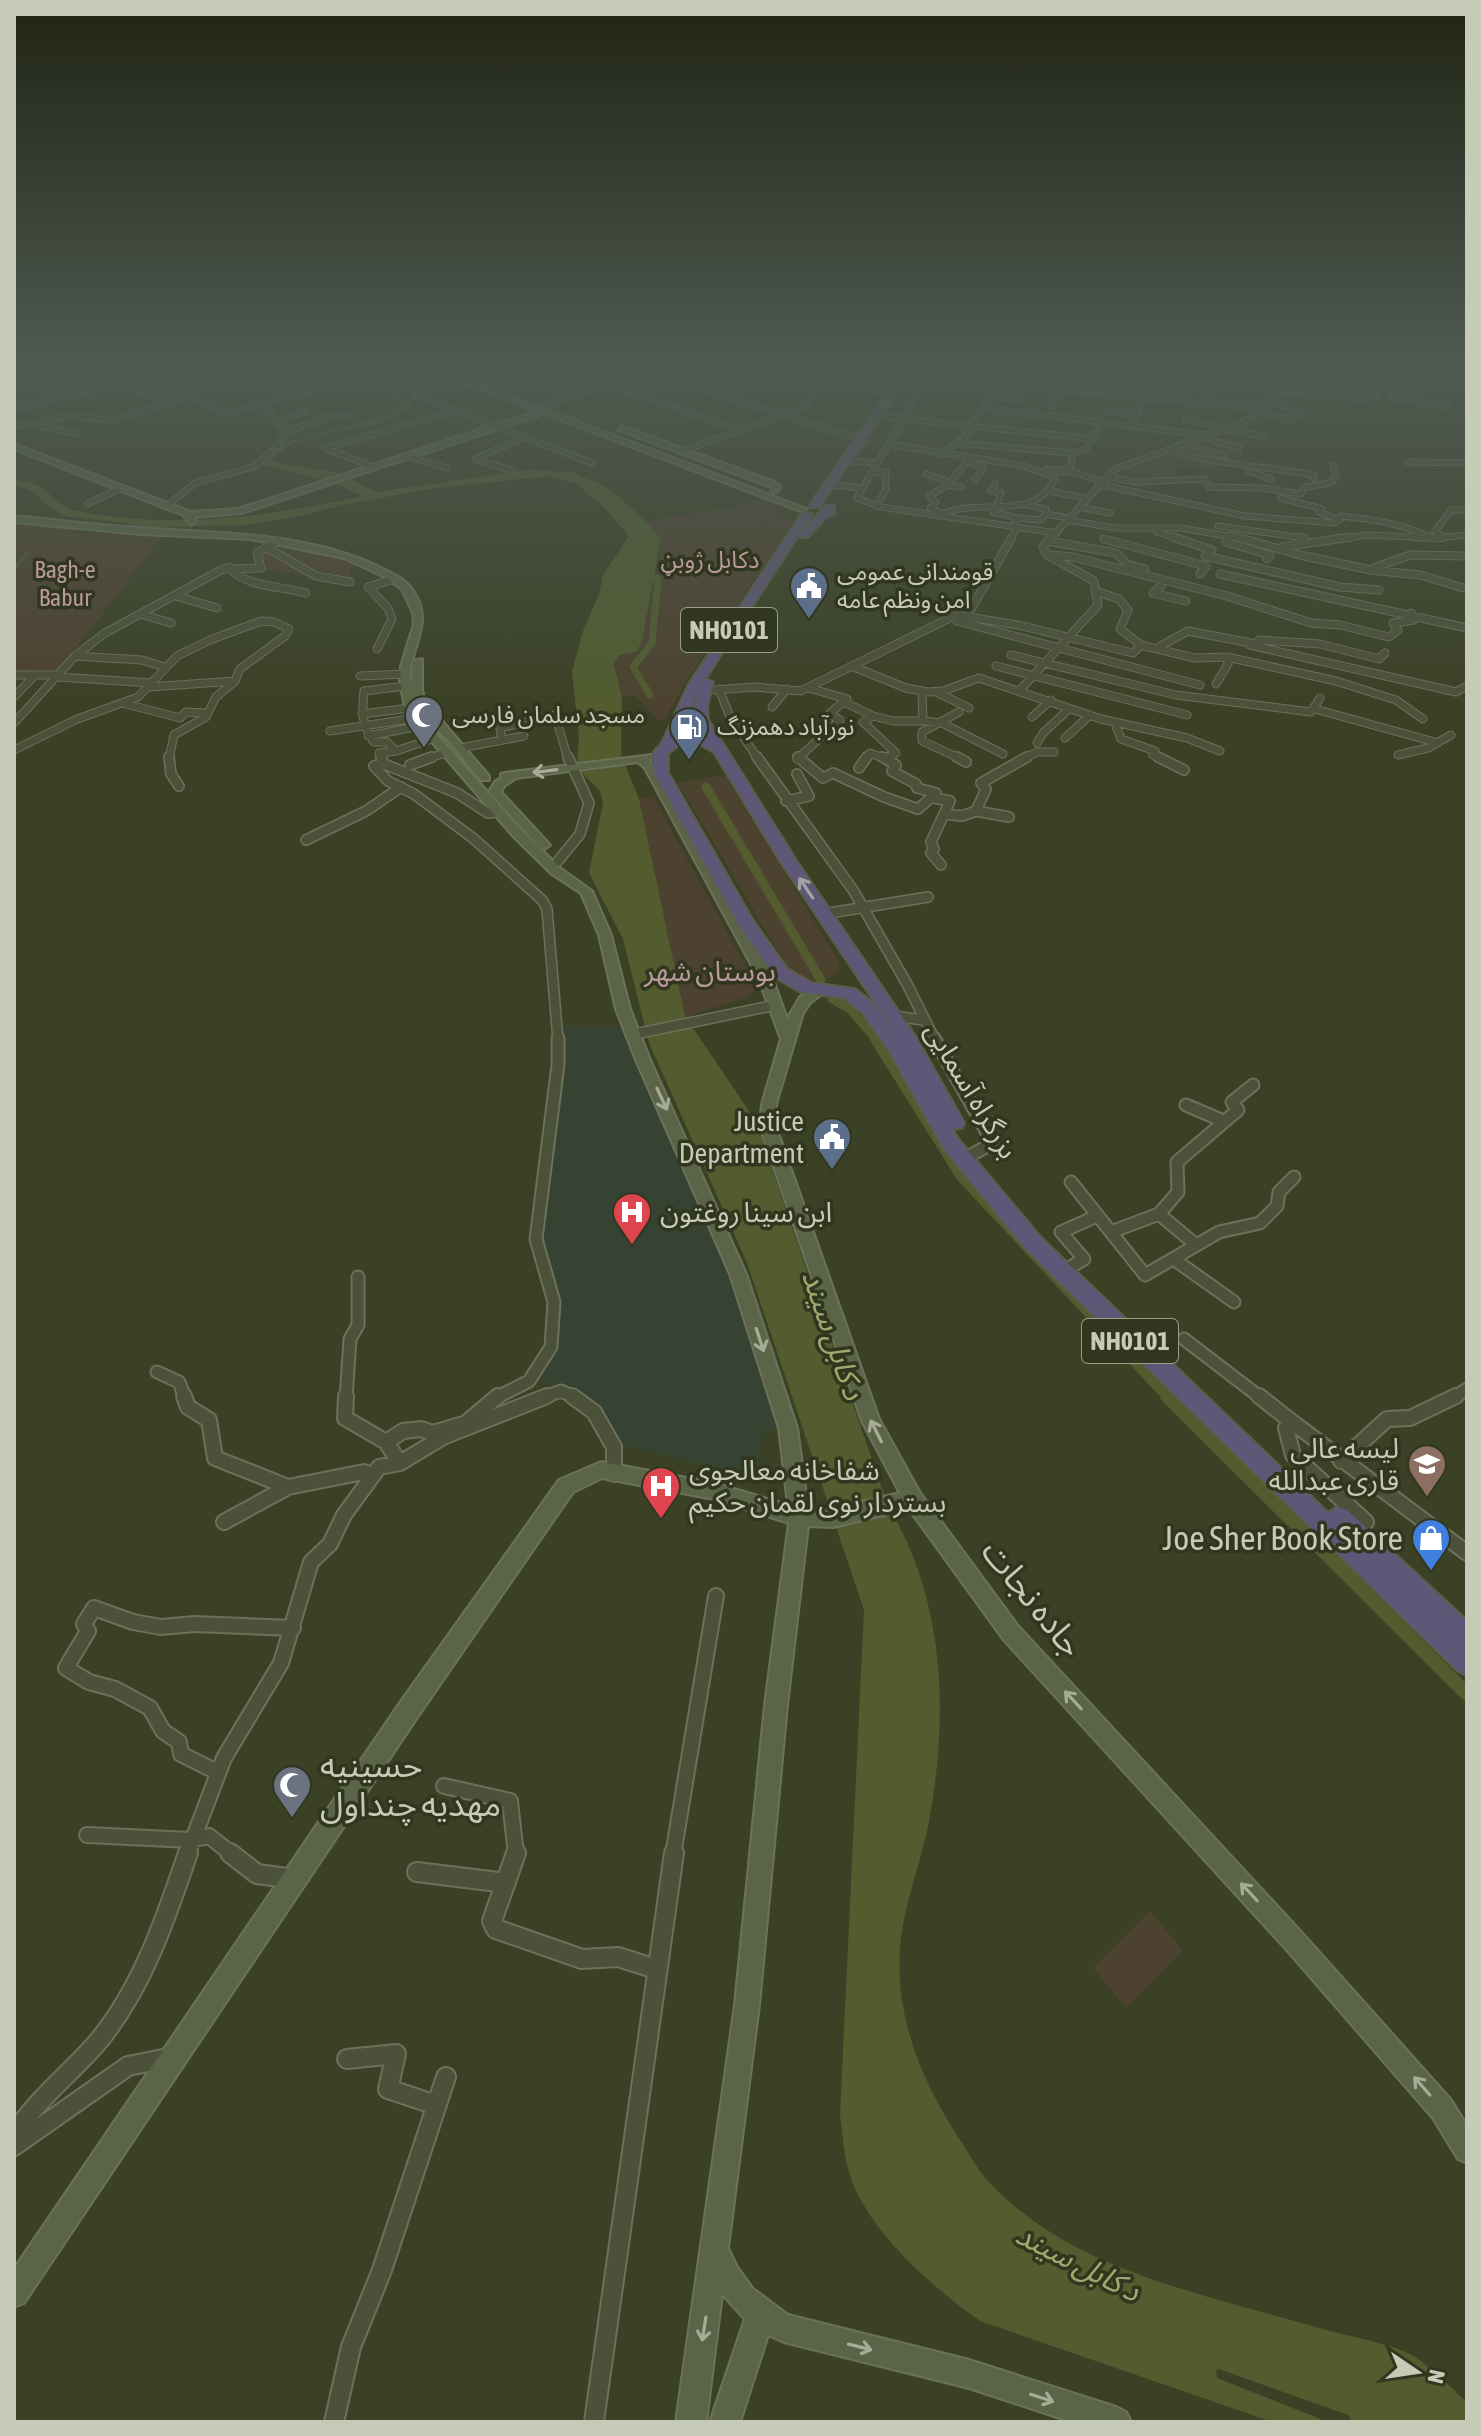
<svg xmlns="http://www.w3.org/2000/svg" width="1481" height="2436" viewBox="0 0 1481 2436" font-family="'Asap Condensed','Noto Sans Arabic',sans-serif">
<style>
.medical{fill:#364232}
.green{fill:#4d4230}
.water{fill:#525c2f}
.lines{fill:none;stroke-linecap:round;stroke-linejoin:round}
.stream{stroke:#525c2f;stroke-width:2}
.canal-far3{stroke:#525c2f;stroke-width:7}
.canal-far2{stroke:#525c2f;stroke-width:9}
.canal-far1{stroke:#525c2f;stroke-width:11}
.canal{stroke:#525c2f;stroke-width:14}
.street-far5-casing{stroke:#6c715b;stroke-width:7}
.street-far4-casing{stroke:#6c715b;stroke-width:9}
.street-far3-casing{stroke:#6c715b;stroke-width:12}
.street-far2-casing{stroke:#6c715b;stroke-width:15}
.street-far1-casing{stroke:#6c715b;stroke-width:18}
.street-casing{stroke:#6c715b;stroke-width:22}
.secondary-casing{stroke:#6c715b;stroke-width:4}
.highway-casing{stroke:#595e47;stroke-width:4}
.street-far5{stroke:#4c513a;stroke-width:5}
.street-far4{stroke:#4c513a;stroke-width:7}
.street-far3{stroke:#4c513a;stroke-width:9}
.street-far2{stroke:#4c513a;stroke-width:11}
.street-far1{stroke:#4c513a;stroke-width:14}
.street{stroke:#4c513a;stroke-width:18}
.secondary{fill:#5c6448;fill-rule:evenodd}
.highway{fill:#5f5777;fill-rule:evenodd}
.oneway{stroke:#a6ac96}
.oneway2{stroke:#a2a2a1}
.labels{text-anchor:middle;stroke-width:7;stroke-linejoin:round;paint-order:stroke}
.far-park-label{font-size:24px;fill:#ba999d;stroke:#31361e}
.far-poi-label{font-size:24px;fill:#c6cbb7;stroke:#31361e;text-anchor:start}
.shield{fill:#31361e;stroke:#999e89;stroke-width:2}
.shield-label{font-size:26px;font-weight:bold;fill:#c6cbb7}
.park-label{font-size:28px;fill:#ba999d;stroke:#31361e}
.street-label{font-size:28px;fill:#c6cbb7;stroke:#31361e}
.poi-label{font-size:28px;fill:#c6cbb7;stroke:#31361e;text-anchor:end}
.water-label{font-size:30px;font-style:italic;fill:#9eaa6f;stroke:#31361e}
.near-poi-label{font-size:34px;fill:#c6cbb7;stroke:#31361e;text-anchor:end}
.near-street-label{font-size:34px;fill:#c6cbb7;stroke:#31361e}
</style>
<rect width="100%" height="100%" fill="#3b4125"/>
<path class="medical" d="M558 1027H633L675 1129 788 1428 763 1429V1444L757 1460 739 1472 608 1442 600 1421 536 1373 554 1323 538 1253Z"/>
<path class="green" d="M1209 436 1257 443 1255 446 1247 445 1240 449 1242 459 1252 465 1216 464 1230 472 1180 467 1174 474 1177 478H1145L1115 469Z
M760 498 778 507 780 514 793 522 690 675 665 719 658 720 635 696 622 697 614 664 619 655 636 652 642 642 662 544 646 521 743 505Z
M14 525 75 526 70 533H165L59 670 14 672Z
M276 540 313 547 365 564 351 569 349 574 356 579 353 581 263 570 256 566 253 557Z
M725 775 839 962V971C825 986 806 984 791 973L678 783Z
M653 796 754 982 755 989 750 996 685 1017 639 799Z
M1150 1911 1183 1950 1126 2008 1093 1968Z"/>
<path class="water" d="M432 365H448L387 387 411 401 412 405C377 439 309 421 272 459L278 463 335 472 377 492 529 470 571 472 607 487 646 521 661 539 642 642 636 652 619 655 614 664 622 697 621 755 639 799 685 1016 755 1120 888 1506C945 1600 949 1714 929 1821 921 1864 903 1906 900 1949 895 2020 924 2086 962 2143 970 2155 977 2168 986 2179 1072 2273 1210 2295 1326 2330 1348 2336 1397 2345 1415 2357 1434 2370 1451 2387 1467 2403V2422H1352L1348 2415 1219 2369 1216 2371 1217 2378 1328 2422H1273L980 2321C934 2288 873 2236 852 2181 844 2160 843 2137 840 2115L864 1610 747 1263 649 1043 623 939 589 873 603 803 600 791 581 772 577 761 579 738 572 672 583 631 599 594 603 575 629 536 604 507 577 484 550 476 434 488 343 505 291 518 243 525 154 527 65 516C46 508 35 487 14 486V480C53 483 50 505 77 511 171 530 269 517 362 496L335 483 264 465 260 461 287 442 393 413 403 403 383 393 380 384Z"/>
<g class="lines">
<path class="stream" d="M14 569 27 553"/>
<path class="canal-far3" d="M645 576 658 578 652 643 633 667 650 695"/>
<path class="canal-far2" d="M706 787 821 980
M832 999 850 1009 877 1040"/>
<path class="canal-far1" d="M875 1038 962 1177 1169 1398"/>
<path class="canal" d="M1167 1396 1467 1694"/>
<g class="street-far5-casing">
<path id="street-far5" d="M133 365 226 414 398 365
M934 365 857 498 881 507 1057 533
M1204 365 1274 372
M1414 365 1423 373 1467 385
M1368 366 1423 373
M1314 367 1341 365
M71 368 94 394
M140 369 131 373 138 377 131 386C147 398 160 396 179 391
M609 370 630 377
M649 371 865 441
M706 374 893 392
M905 375 1263 408
M585 376 607 383
M14 378 80 365
M678 380 704 375 712 365
M342 381 375 390 430 373
M494 381 545 365
M1287 383 1335 390 1334 385 1344 376 1371 373 1375 367
M606 384 741 430
M62 387 83 381
M1030 387 1041 365
M1080 391 1091 365
M1280 391C1313 393 1344 400 1376 397
M415 395 592 463
M991 396 1022 399
M1377 397 1356 381 1367 374 1387 377
M1208 402 1214 365
M1270 403 1288 407 1302 415
M1263 404 1271 386 1274 366
M544 405 665 365
M1051 406 1058 389
M1448 406 1392 397 1398 391 1453 382
M984 408 1205 435
M14 409 89 390
M1101 410 1138 415
M1260 412 1292 420
M877 416 1094 439
M1185 419 1265 437
M276 422 306 411
M34 424 66 416 111 420 191 397
M1134 425 1152 365
M14 427 29 423 77 434
M285 433 332 415 354 416
M1208 436 1215 442 1239 447
M956 443 964 438 999 384
M888 444 1024 466 1055 477C1037 525 975 495 938 516
M1187 444 1224 456
M1168 450C1216 465 1265 466 1314 475V478
M682 451 804 408 835 365
M1072 454 1085 450 1097 431
M941 455 956 443 1072 453 1071 466 1058 471 1047 469
M407 456 447 468
M852 461 877 463
M1408 462 1467 463
M972 463 984 468 975 480
M373 467 325 448 454 411
M513 471 475 459 522 438
M1249 471 1271 479
M871 472H886V490L876 506
M1062 472H1073L1101 481
M926 474 946 481 948 485 961 487
M1107 476 1134 482 1205 479 1209 487 1263 488 1301 494 1303 488 1332 482 1336 475 1333 466
M995 484 990 491 1001 493 996 508
M1098 484 1245 516 1335 523 1341 516C1372 519 1403 524 1432 538L1367 535 1337 539
M835 485 861 488
M1049 491 1085 498
M1281 498 1322 509 1319 512 1340 520
M87 504 121 488
M1023 504 1046 509V514L1069 518
M168 505 195 483 256 466 280 443 285 433 264 403
M1079 507 1110 513
M940 512 930 508 936 502 929 496 946 486 970 459
M993 512 1018 518 1013 526
M1018 518 1040 520 1046 514
M1068 520 1114 528H1181L1244 539
M1218 526 1304 538
M1157 532 1179 539
M1443 537 1435 531 1451 510H1466
M1436 538 1467 535
M1011 539 1018 527
M1050 539 1115 469 1242 423 1268 406 1289 381 1315 365
M1228 539 1231 535"/>
</g>
<g class="street-far4-casing">
<path id="street-far4" d="M1173 537 1212 550 1205 556 1340 587 1379 590
M1229 537 1226 542 1270 555 1267 559
M1237 537 1304 556 1371 570 1420 575 1467 589
M1298 537 1304 538
M1414 537H1430
M1436 538 1444 537
M1104 539 1206 566 1200 574
M1048 541 1116 553 1127 564 1145 569
M266 547 316 576 350 582
M1282 547 1351 537
M1050 555 1073 557 1227 596 1311 623 1340 625 1389 637 1398 630 1393 623 1414 620 1411 613
M229 567C246 588 282 586 306 593
M1371 569 1410 555 1467 556
M1220 574 1467 628
M1161 586 1153 593 1186 601
M1095 591 1119 599 1128 610 1120 629 1141 645 1195 658 1227 657 1336 681 1396 700 1423 719
M176 596 217 608
M970 611 1012 537
M140 614 171 623
M957 621 1200 685
M1250 645 1456 692 1467 686
M1159 647 1188 631 1256 644 1259 640 1320 644 1379 659 1385 653
M377 649 392 619 388 608 368 587 394 579
M1011 655 1176 695 1311 712 1320 698
M75 656 142 660 165 667
M996 666 1187 715
M854 667 906 688 928 692 943 691 979 678 1101 719 1187 738 1220 751
M14 675H59
M360 676 405 674
M58 677 152 683
M1216 684 1228 664 1227 657
M149 687 235 681
M719 689 730 717 758 759
M715 690 754 687 801 691 956 615 1018 625 1133 653 1141 645
M1020 690 1098 605 1094 581 1046 554 1043 547 1051 537
M936 692 969 708
M14 697 35 675
M846 703 873 716 863 722 896 753 887 759
M126 704 180 718 186 712 207 713
M772 707 787 689
M1315 709 1438 743
M959 712 922 732V741L961 759
M362 714 410 708
M873 716 893 721H923L922 692
M1032 717 1051 700
M923 721 942 723 1003 754
M15 722 75 656 105 633 223 569 261 568 257 553 278 541
M1115 723 1121 739 1155 751 1153 755 1162 759
M330 731 416 718
M368 736 420 726
M1065 738 1090 715
M502 740 500 728 555 715 568 759
M1037 743 1043 733 1069 709
M461 748 524 736
M14 750 75 720 138 697 177 656 210 640 261 621 274 622 289 629 285 636 240 669 235 681 216 697 206 717 174 735 169 759
M396 751 432 739
M1398 755 1428 748 1451 735
M382 759 379 753 396 751 387 742H374C361 726 362 710 364 691L406 686
M426 759 448 752
M797 759 840 720 829 714 847 699 809 688
M865 759 870 753 886 759
M1023 759 1037 752H1054"/>
</g>
<g class="street-far3-casing">
<path id="street-far3" d="M169 757 171 774 179 786
M381 757 384 764
M757 757 853 890 907 984 935 1040
M798 757 823 778 833 773 884 797 918 809 936 793 917 788 916 784 892 771 896 765 886 759 889 757
M882 757 886 759
M957 757 966 762
M1158 757 1184 770
M410 765 432 757
M859 768 867 757
M934 798 950 801 931 842 934 849 931 853 941 865
M786 801 809 796 797 774
M976 811 986 789 981 783 1027 757
M497 812 488 813 457 793 384 764 374 766 388 781 414 794 474 839 542 900 547 909 558 1040
M944 814 962 816 976 811 1009 817
M306 840 366 811 401 787
M558 861 580 834 589 803 568 757
M823 914 928 897
M893 1016 923 1020
M635 1034 776 1005"/>
</g>
<g class="street-far2-casing">
<path id="street-far2" d="M934 1038 993 1143 973 1154
M1186 1105 1221 1120
M1071 1182 1145 1275 1219 1232 1260 1223 1277 1206 1279 1192 1294 1177
M1159 1214 1196 1245
M1111 1232 1159 1214 1178 1192 1177 1162 1238 1110 1232 1102 1253 1085
M1175 1260 1234 1302
M1071 1267 1084 1259 1061 1232 1097 1216
M1184 1339 1261 1398
M157 1372 179 1382 185 1398
M346 1398 350 1339 358 1325V1277
M496 1398 529 1381 551 1347 554 1302 536 1239 558 1065V1038
M542 1398 561 1391 576 1398
M1453 1398 1467 1389"/>
</g>
<g class="street-far1-casing">
<path id="street-far1" d="M184 1396 188 1407 209 1420 215 1458 288 1487 364 1472 372 1476
M346 1396 345 1418 386 1442
M572 1396 594 1412 614 1447V1474
M1259 1396 1292 1422
M1341 1461 1387 1419 1410 1418 1456 1396
M400 1463 386 1442 403 1431 421 1429 433 1433 466 1423 498 1396
M224 1522 288 1487
M1357 1536 1366 1522 1293 1455 1286 1428 1292 1422 1467 1553
M217 1772 181 1754 179 1742 163 1731 150 1708 115 1689 89 1682 66 1668 88 1631 84 1624 94 1608 133 1622 161 1627 195 1624 293 1628
M444 1786 510 1801 516 1855
M87 1835 190 1840 209 1836 233 1855
M187 1855 224 1758 281 1663 311 1562 330 1544 344 1515 379 1467 400 1463 443 1437 547 1396
M673 1855 716 1596"/>
</g>
<g class="street-casing">
<path id="street" d="M230 1853 257 1874 295 1879
M516 1853 492 1921 496 1929 582 1959 618 1957 656 1969
M417 1872 506 1883
M347 2059 396 2054 388 2089 436 2105
M14 2135C36 2099 74 2071 101 2038 144 1984 166 1917 188 1853
M14 2146 128 2066 168 2058
M334 2422 351 2347 382 2270 446 2077
M594 2422 674 1853"/>
</g>
<g class="secondary-casing">
<path id="secondary" d="M419 365H429L807 509 800 511 540 412V415L242 513 195 517V522L191 525 183 515 14 449V444L191 512 238 509 537 411Z
M469 365H479L467 371 465 376H461L462 369Z
M621 426 772 481 780 486 778 491 771 493 772 487 766 485 618 430Z
M14 516C56 520 99 526 142 528 220 534 302 532 375 565 386 571 403 577 411 588 439 626 404 649 411 687L413 661 422 659V690L425 701 489 776V780H481C472 771 465 760 456 750 441 731 420 717 413 693L416 711 522 831 560 868 592 891 611 935 630 1009 650 1060 746 1274 797 1428 808 1509H833L900 1493 862 1421 760 1127 762 1104 781 1039 758 977 645 768 638 762 516 778 504 786 501 792 550 845 544 849 540 848 491 794 489 792 495 782 501 778V774L505 773 652 755 654 757 649 760 656 766 772 977 787 1019 800 997 819 987 826 991 810 1003 803 1013 776 1104V1127L879 1419 920 1493 1018 1626 1302 1933 1451 2100 1467 2126V2163L1458 2159 1433 2118 1286 1949 1004 1640 909 1509 833 1527 808 1526 787 1705 759 2005 728 2248 737 2267 752 2288 788 2315 969 2360 1116 2407 1126 2412 1131 2422H1072L969 2388 784 2342 768 2335 740 2422H710L745 2319 722 2294 706 2422H676L735 2005 765 1705 789 1523 714 1499 602 1478 573 1492 418 1716 24 2303 14 2307V2269L402 1700 559 1480 601 1462 714 1483 788 1505 779 1428 730 1274 636 1060 616 1009 599 935 581 893 552 874 514 837 406 712 400 681 401 666 414 624 413 613 402 589 385 577 344 558 250 539 141 534 14 522Z"/>
</g>
<g class="highway-casing">
<path id="highway" d="M907 365H916L819 507H811L810 505Z
M826 506H834V514L826 517 808 537H800V533Z
M803 512 812 514 705 679 713 682 707 706 708 720 795 859 915 1036 964 1123 962 1128 952 1129 958 1139 1041 1238 1328 1513 1338 1507 1347 1510 1467 1621V1675L1458 1671 1027 1250 944 1149 887 1047 862 1012 844 998 801 992 775 977 737 922 654 773V752L662 743 689 684ZM697 693 694 720 704 736 679 735ZM683 742H696L714 752 779 859 897 1035 874 1004 855 989 811 983 787 969 753 921 668 773V753Z"/>
</g>
<use href="#street-far5" class="street-far5"/>
<use href="#street-far4" class="street-far4"/>
<use href="#street-far3" class="street-far3"/>
<use href="#street-far2" class="street-far2"/>
<use href="#street-far1" class="street-far1"/>
<use href="#street" class="street"/>
<use href="#secondary" class="secondary"/>
<use href="#highway" class="highway"/>
</g>
<defs><path id="oneway-shaft" d="M-6 0H5M1.5-3L5.5 0L1.5 3" fill="none" stroke-width="1.6" stroke-linecap="round" stroke-linejoin="round" transform="scale(2)"/></defs>
<g class="oneway">
<use href="#oneway-shaft" transform="translate(545 771) rotate(173)"/>
<use href="#oneway-shaft" transform="translate(662 1099) rotate(65)"/>
<use href="#oneway-shaft" transform="translate(760 1340) rotate(72)"/>
<use href="#oneway-shaft" transform="translate(876 1431) rotate(-117)"/>
<use href="#oneway-shaft" transform="translate(1073 1700) rotate(-133)"/>
<use href="#oneway-shaft" transform="translate(1249 1892) rotate(-133)"/>
<use href="#oneway-shaft" transform="translate(1422 2086) rotate(-131)"/>
<use href="#oneway-shaft" transform="translate(704 2329) rotate(99)"/>
<use href="#oneway-shaft" transform="translate(860 2347) rotate(14)"/>
<use href="#oneway-shaft" transform="translate(1042 2398) rotate(18)"/>
</g>
<use class="oneway2" href="#oneway-shaft" transform="translate(806 888) rotate(-124)"/>
<linearGradient id="sky" x2="0" y2="1"><stop stop-color="#202414"/><stop offset="0.52" stop-color="#4f5a51"/><stop offset="1" stop-color="#4f5a51" stop-opacity="0"/></linearGradient>
<rect width="1481" height="706" fill="url(#sky)"/>
<defs>
<g id="civic-pin" transform="scale(2)"><path d="M0 17L-7.5 6A9.5 9.5 0 1 1 7.5 6Z" fill="#5c6f8a" stroke="#31361e"/><path d="M-.6-6.5H3V-4.5H.6V-3L4-1V1h2V6H-6V1h2V-1L-.6-3ZM-1.2 2.5V6h2.4V2.5Z" fill="#fff"/></g>
<g id="mosque-pin" transform="scale(2)"><path d="M0 17L-7.5 6A9.5 9.5 0 1 1 7.5 6Z" fill="#6b7280" stroke="#31361e"/><path d="M3.5-4.9A6 6 0 1 0 3.5 4.9A5 5 0 1 1 3.5-4.9Z" fill="#fff"/></g>
<g id="fuel-pin" transform="scale(2)"><path d="M0 17L-7.5 6A9.5 9.5 0 1 1 7.5 6Z" fill="#5c6f8a" stroke="#31361e"/><path d="M-5.5-6h7V0h2V4h1.3V-2.5L3-4.5l.8-.8L6-3V5H2.5V1h-1V6h-7ZM-4.2-4.7v3.2H.2V-4.7Z" fill="#fff"/></g>
<g id="hospital-pin" transform="scale(2)"><path d="M0 17L-7.5 6A9.5 9.5 0 1 1 7.5 6Z" fill="#e0444e" stroke="#31361e"/><path d="M-5-5h3v3.5h4V-5h3V5h-3V1.5h-4V5h-3Z" fill="#fff"/></g>
<g id="school-pin" transform="scale(2)"><path d="M0 17L-7.5 6A9.5 9.5 0 1 1 7.5 6Z" fill="#8d6e63" stroke="#31361e"/><path d="M0-5L7-2L0 1L-7-2ZM-4 1L0 2.5L4 1V4Q0 6-4 4Z" fill="#fff"/></g>
<g id="shop-pin" transform="scale(2)"><path d="M0 17L-7.5 6A9.5 9.5 0 1 1 7.5 6Z" fill="#3f7fe0" stroke="#31361e"/><path d="M-5-2.5h2.3a2.7 3.5 0 0 1 5.4 0H5L5.5 6h-11ZM-1.5-2.5h3a1.5 2.3 0 0 0-3 0Z" fill="#fff"/></g>
</defs>
<g fill-rule="evenodd">
<use href="#civic-pin" x="809" y="586"/>
<use href="#mosque-pin" x="424" y="715"/>
<use href="#fuel-pin" x="689" y="727"/>
<use href="#civic-pin" x="832" y="1137"/>
<use href="#hospital-pin" x="632" y="1212"/>
<use href="#school-pin" x="1427" y="1464"/>
<use href="#hospital-pin" x="661" y="1486"/>
<use href="#shop-pin" x="1431" y="1538"/>
<use href="#mosque-pin" x="292" y="1785"/>
</g>
<g class="labels">
<g class="far-park-label">
<text x="710" y="568">دکابل ژوبڼ</text>
<text x="65" y="578">Bagh-e<tspan x="65" dy="28">Babur</tspan></text>
</g>
<g class="far-poi-label">
<text x="837" y="580">قومندانی عمومی<tspan x="837" dy="28">امن ونظم عامه</tspan></text>
<text x="452" y="723">مسجد سلمان فارسی</text>
<text x="717" y="735">نورآباد دهمزنگ</text>
</g>
<g class="shield">
<rect x="681" y="608" width="96" height="44" rx="6"/>
<rect x="1082" y="1319" width="96" height="44" rx="6"/>
</g>
<g class="shield-label">
<text x="729" y="639">NH0101</text>
<text x="1130" y="1350">NH0101</text>
</g>
<g class="park-label">
<text x="710" y="981">بوستان شهر</text>
</g>
<g class="street-label">
<text transform="translate(972 1090) rotate(59)" y="10">بزرگراه آسمایی</text>
</g>
<g class="poi-label">
<text x="804" y="1131">Justice<tspan x="804" dy="32">Department</tspan></text>
<text x="660" y="1222" text-anchor="start">ابن سینا روغتون</text>
<text x="1399" y="1458">لیسه عالی<tspan x="1399" dy="32">قاری عبدالله</tspan></text>
<text x="689" y="1480" text-anchor="start">شفاخانه معالجوی<tspan x="689" dy="32">بستردار نوی لقمان حکیم</tspan></text>
</g>
<g class="water-label">
<text transform="translate(833 1335) rotate(71)" y="10">د کابل سيند</text>
<text transform="translate(1078 2263) rotate(27)" y="10">د کابل سيند</text>
</g>
<g class="near-poi-label">
<text x="1403" y="1550">Joe Sher Book Store</text>
<text x="320" y="1777" text-anchor="start">حسینیه<tspan x="320" dy="39">مهدیه چنداول</tspan></text>
</g>
<g class="near-street-label">
<text transform="translate(1033 1598) rotate(51)" y="12">جاده نجات</text>
</g>
</g>
<rect width="1481" height="2436" fill="none" stroke="#c6cbb7" stroke-width="32"/>
<g transform="translate(1417 2372) rotate(103)" stroke="#31361e" stroke-width="6" paint-order="stroke">
<path d="M0-6L14 30L0 20L-14 30Z" fill="#c6cbb7"/>
<text y="-12" font-size="22" font-weight="bold" text-anchor="middle" fill="#c6cbb7">N</text>
</g>
</svg>
